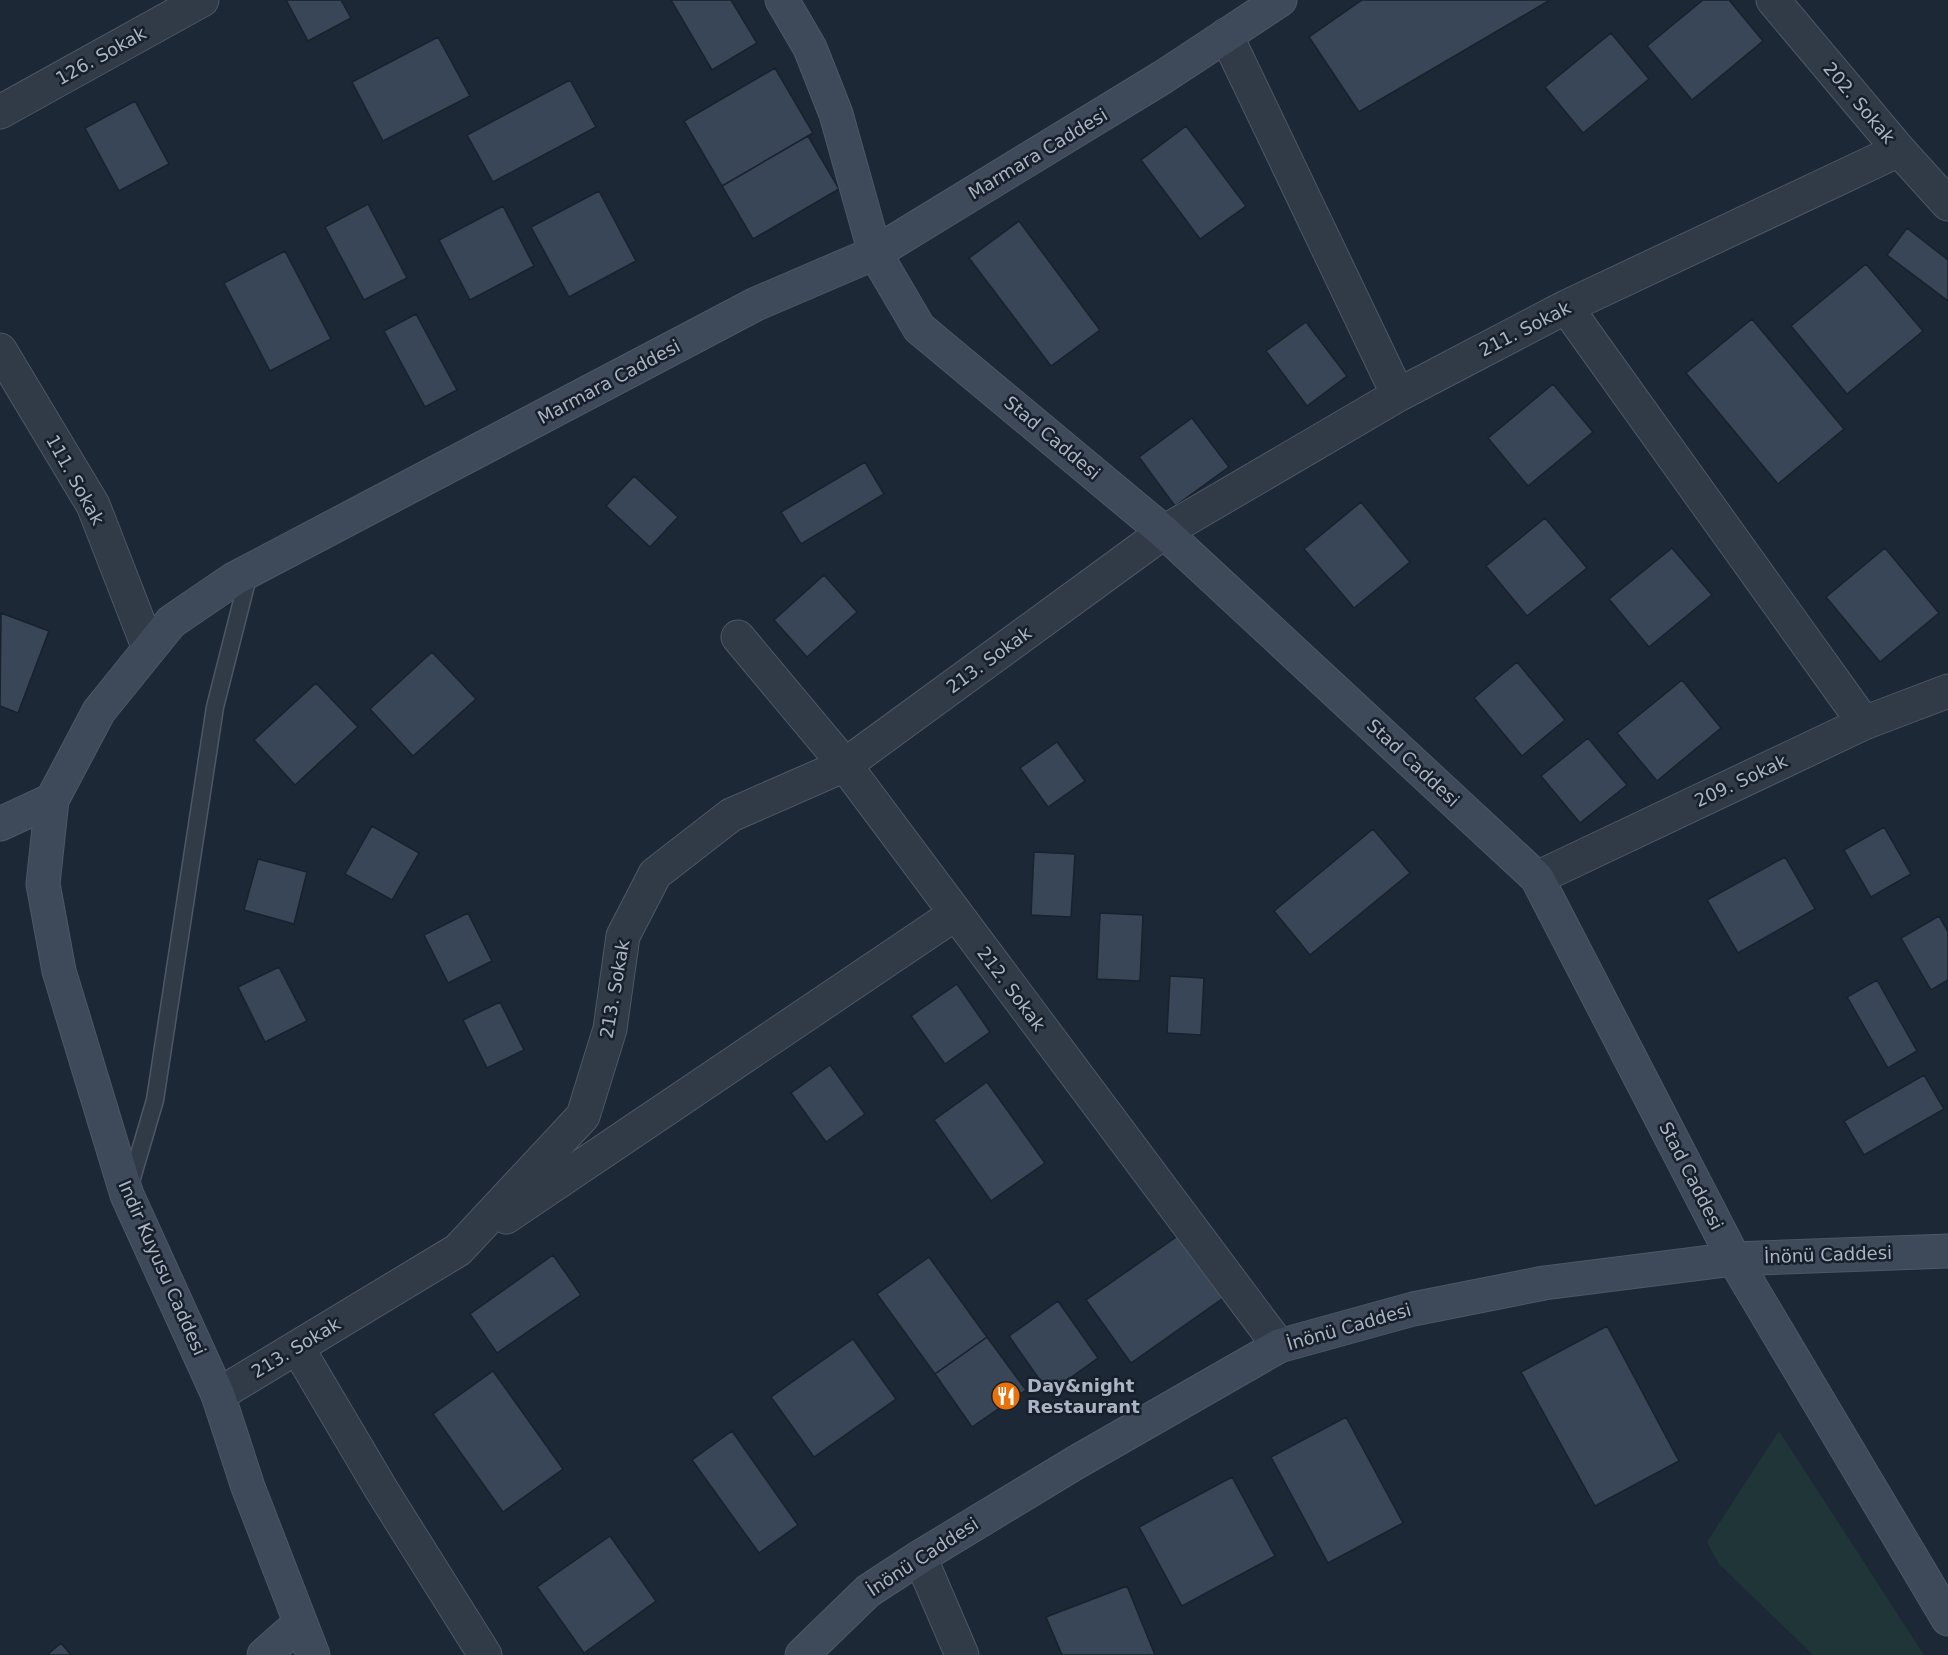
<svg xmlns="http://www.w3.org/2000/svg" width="1948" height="1655" viewBox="0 0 1948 1655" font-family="'DejaVu Sans',sans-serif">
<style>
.green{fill:#1f3537}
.building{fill:#394657;stroke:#19212d;stroke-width:1.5}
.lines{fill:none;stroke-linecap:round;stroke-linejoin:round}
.lane-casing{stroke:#4e5765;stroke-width:19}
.street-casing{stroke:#4e5765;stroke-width:35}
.secondary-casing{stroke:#4e5765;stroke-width:35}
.lane{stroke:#313a47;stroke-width:16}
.street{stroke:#313a47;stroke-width:33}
.secondary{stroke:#3e495a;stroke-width:33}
.labels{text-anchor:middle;stroke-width:5;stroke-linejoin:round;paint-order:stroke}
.street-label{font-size:18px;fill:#aab4c4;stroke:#171f2b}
.poi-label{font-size:18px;font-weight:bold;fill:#aab4c4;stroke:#171f2b;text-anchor:start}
</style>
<rect width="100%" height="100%" fill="#1d2836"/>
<path class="green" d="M1779 1431 1924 1655H1813L1719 1564 1707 1542Z"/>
<path class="building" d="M286 0H341L351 18 308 41Z
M671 0H731L757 43 712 70Z
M1362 0H1550L1359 112 1309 37Z
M1703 0H1729L1763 41 1692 100 1647 46Z
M1611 33 1649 79 1583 133 1545 87Z
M438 37 470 96 383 141 352 82Z
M775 68 813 133 722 186 684 121Z
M570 80 596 127 493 182 467 135Z
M135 101 169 164 119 191 85 128Z
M1186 126 1246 206 1200 239 1141 160Z
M808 136 839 189 753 239 722 186Z
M599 191 636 261 569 297 531 227Z
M368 204 407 278 364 300 325 227Z
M503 206 534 266 470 300 439 240Z
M1019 221 1100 330 1051 366 969 258Z
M1907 228 1948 260V301L1887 255Z
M285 251 331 339 270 371 224 283Z
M1866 264 1923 331 1847 394 1791 326Z
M416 314 457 390 425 407 384 331Z
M1752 319 1844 429 1778 484 1686 373Z
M1306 322 1347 376 1307 406 1266 351Z
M1553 384 1593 432 1528 486 1488 438Z
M1192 418 1229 467 1175 506 1139 457Z
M865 462 884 494 801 544 781 512Z
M634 476 678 517 650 547 606 506Z
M1361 502 1410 562 1354 608 1304 549Z
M1545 518 1587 568 1527 616 1486 566Z
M1672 548 1712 595 1649 647 1609 599Z
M1885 548 1939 613 1880 662 1826 597Z
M824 575 857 612 807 657 774 620Z
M1 613 49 631 18 713 0 706Z
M432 652 476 699 413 756 370 709Z
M1517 662 1565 720 1522 756 1474 698Z
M1682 680 1721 728 1657 781 1617 733Z
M316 683 358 727 295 785 254 740Z
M1588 738 1627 785 1580 823 1541 776Z
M1057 742 1085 781 1048 807 1020 768Z
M372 826 419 853 392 900 345 874Z
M1884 827 1911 874 1871 897 1844 850Z
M1373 829 1410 873 1310 955 1274 911Z
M1034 852 1075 854 1071 917 1031 915Z
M1785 857 1815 909 1738 953 1707 900Z
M258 859 307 872 294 924 244 910Z
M468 913 492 961 448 983 424 935Z
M1100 913 1143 915 1140 981 1097 979Z
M1939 916 1948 932V980L1931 990 1901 938Z
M279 967 307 1021 265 1042 238 987Z
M1170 976 1204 978 1201 1035 1167 1033Z
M1877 980 1917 1051 1888 1068 1847 997Z
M957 984 990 1032 945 1064 911 1016Z
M500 1002 524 1050 487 1068 463 1020Z
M830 1065 865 1114 826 1142 791 1093Z
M1924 1075 1944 1109 1864 1155 1844 1121Z
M987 1082 1045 1163 991 1201 934 1120Z
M1182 1233 1226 1296 1131 1363 1086 1300Z
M553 1255 581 1295 497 1353 470 1314Z
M929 1257 987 1337 935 1374 877 1294Z
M1058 1301 1098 1358 1049 1393 1009 1336Z
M1607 1326 1679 1461 1595 1506 1521 1372Z
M987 1337 1026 1390 972 1427 935 1374Z
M853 1339 896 1399 814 1457 771 1397Z
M493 1371 563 1469 503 1512 433 1414Z
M1346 1417 1403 1523 1328 1563 1271 1457Z
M732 1431 798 1525 759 1553 692 1460Z
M1232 1477 1275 1556 1182 1606 1139 1527Z
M610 1536 656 1601 584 1653 537 1587Z
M1127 1586 1155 1655H1062L1046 1617Z
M61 1643 71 1655H47Z"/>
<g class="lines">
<g class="lane-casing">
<path id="lane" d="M130 1185 155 1100 215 707 249 573"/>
</g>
<g class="street-casing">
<path id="street" d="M1773 0 1899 150 1948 204
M1226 35 1398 395
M0 112 202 0
M1566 307 1864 723
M0 350 93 505 149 649
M738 637 845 765 1279 1346
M1537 878 1864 723 1948 691
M506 1217 955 914
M297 1347 381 1489 485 1655
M218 1395 458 1250 583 1116 610 1029 623 936 655 874 731 815 845 765 1164 532 1398 395 1566 307 1899 150
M920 1557 962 1655"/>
</g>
<g class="secondary-casing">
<path id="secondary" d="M782 0 810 48 836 114 875 253 919 328 1164 532 1537 878 1734 1259 1948 1619
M52 800 43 884 59 971 127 1195 218 1395 248 1487 313 1655
M0 824 52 800 99 711 171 622 234 579 756 304 875 253 1163 77 1280 0
M264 1655 300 1623
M802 1655 868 1591 920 1557 1075 1463 1279 1346 1413 1309 1544 1283 1734 1259 1948 1251"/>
</g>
<use href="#lane" class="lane"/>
<use href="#street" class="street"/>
<use href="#secondary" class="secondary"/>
</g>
<defs>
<g id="restaurant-disc" transform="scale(1.5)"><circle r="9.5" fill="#e8710a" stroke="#171f2b"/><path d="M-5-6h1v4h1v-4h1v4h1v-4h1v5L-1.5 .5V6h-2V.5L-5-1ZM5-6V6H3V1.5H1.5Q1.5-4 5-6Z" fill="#fff"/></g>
</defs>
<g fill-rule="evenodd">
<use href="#restaurant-disc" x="1006" y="1396"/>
</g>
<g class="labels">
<g class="street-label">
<text transform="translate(101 56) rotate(-29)" y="6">126. Sokak</text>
<text transform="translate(1859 103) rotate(50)" y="6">202. Sokak</text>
<text transform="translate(1038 154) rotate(-31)" y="6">Marmara Caddesi</text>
<text transform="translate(1525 329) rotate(-27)" y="6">211. Sokak</text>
<text transform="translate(609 382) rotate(-28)" y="6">Marmara Caddesi</text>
<text transform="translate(1052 438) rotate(40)" y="6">Stad Caddesi</text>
<text transform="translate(75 480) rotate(61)" y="6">111. Sokak</text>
<text transform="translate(989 660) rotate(-36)" y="6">213. Sokak</text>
<text transform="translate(1413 763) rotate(43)" y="6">Stad Caddesi</text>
<text transform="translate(1741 781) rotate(-25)" y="6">209. Sokak</text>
<text transform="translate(615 989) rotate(-80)" y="6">213. Sokak</text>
<text transform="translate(1011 989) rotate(53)" y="6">212. Sokak</text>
<text transform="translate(1691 1176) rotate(63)" y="6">Stad Caddesi</text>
<text transform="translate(1828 1255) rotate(-2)" y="6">İnönü Caddesi</text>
<text transform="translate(162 1268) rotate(66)" y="6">Indir Kuyusu Caddesi</text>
<text transform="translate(1349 1327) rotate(-16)" y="6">İnönü Caddesi</text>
<text transform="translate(296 1348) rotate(-31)" y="6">213. Sokak</text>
<text transform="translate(923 1557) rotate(-33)" y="6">İnönü Caddesi</text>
</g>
<g class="poi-label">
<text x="1027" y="1392">Day&amp;night<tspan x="1027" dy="21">Restaurant</tspan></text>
</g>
</g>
</svg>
